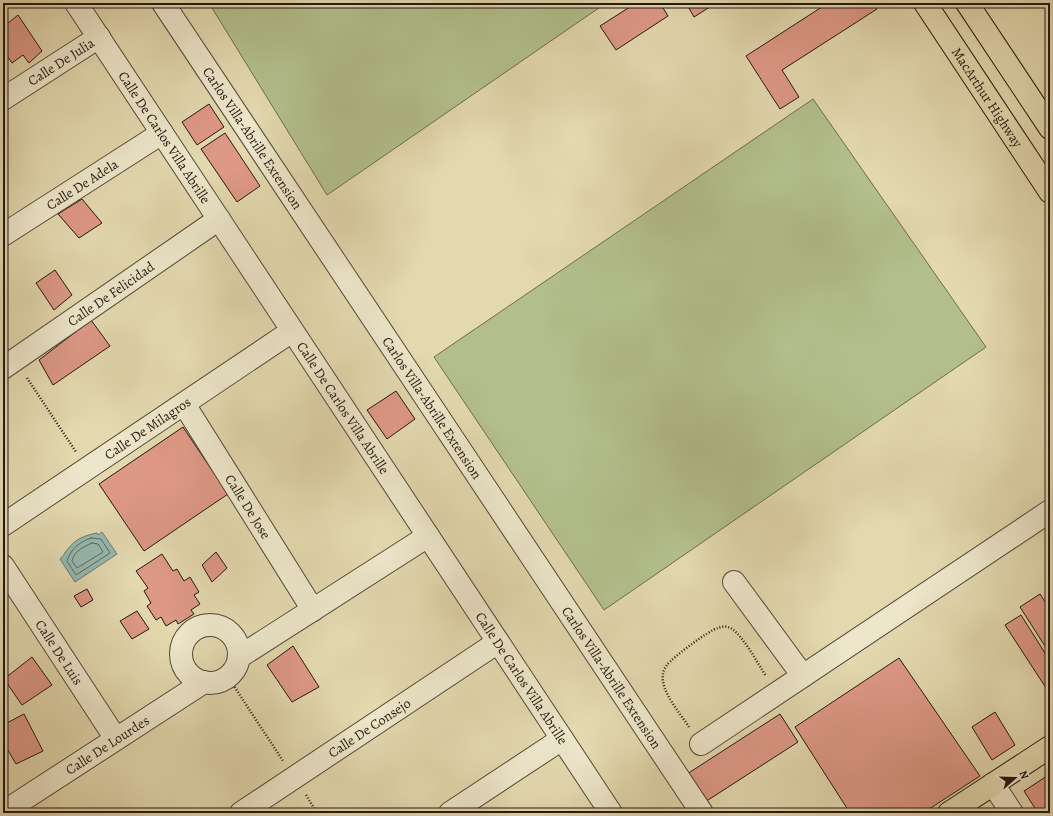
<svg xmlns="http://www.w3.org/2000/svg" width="1053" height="816" viewBox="0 0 1053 816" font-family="Alegreya,serif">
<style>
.green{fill:#b2bf8c;stroke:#6b6c4e}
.water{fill:#96b9b0;stroke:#687970}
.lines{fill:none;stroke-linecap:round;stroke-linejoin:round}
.shore{stroke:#5d6860;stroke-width:1}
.building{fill:#dd9886;stroke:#241810}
.minor-casing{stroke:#544838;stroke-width:24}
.major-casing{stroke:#241810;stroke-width:24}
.path{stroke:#241810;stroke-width:2.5;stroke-dasharray:1 2;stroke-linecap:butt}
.minor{stroke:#ede6ca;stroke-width:22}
.major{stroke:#e3d8ae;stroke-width:22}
.labels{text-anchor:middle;stroke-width:4;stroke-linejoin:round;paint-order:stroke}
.street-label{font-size:14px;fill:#241810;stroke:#ede6ca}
</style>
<rect width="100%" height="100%" fill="#e3d8ae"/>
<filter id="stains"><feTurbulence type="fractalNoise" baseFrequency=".005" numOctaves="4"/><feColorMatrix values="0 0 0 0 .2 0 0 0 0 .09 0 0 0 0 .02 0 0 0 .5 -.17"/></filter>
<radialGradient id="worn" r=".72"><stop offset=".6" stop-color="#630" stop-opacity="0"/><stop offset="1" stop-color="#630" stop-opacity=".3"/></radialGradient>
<path class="green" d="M209 3H606L327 195Z
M813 99 986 347 604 610 434 357Z"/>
<path class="water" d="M102 532 117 554 75 582 60 559C64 556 64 553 68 549 75 539 86 535 97 533L98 535Z"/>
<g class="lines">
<path class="shore" d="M91 538 101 539 110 553 76 575 67 561C71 549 78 543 91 538Z
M92 543 98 544 103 552 77 568 72 561C74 551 83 547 92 543Z"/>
</g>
<path class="building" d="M636 3H660L668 16 616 50 600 26Z
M686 3H716L694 17Z
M828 3H874L877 9 782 70 799 97 780 109 746 56Z
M18 15 42 51 29 63 23 55 12 63 3 50V27Z
M209 104 224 127 197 145 182 122Z
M225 133 260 186 237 202 201 149Z
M82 199 102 223 79 238 58 214Z
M55 270 72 295 54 310 36 283Z
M91 320 110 346 53 385 39 360Z
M396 391 415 419 387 439 367 410Z
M183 427 228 494 144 551 99 484Z
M216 552 227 568 212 582 202 565Z
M162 554 173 571 177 569 184 581 190 577 199 592 194 595 200 604 191 610 194 614 178 624 176 620 166 626 161 617 156 620 147 606 151 603 144 591 148 588 136 571Z
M87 589 93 600 81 607 74 596Z
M1040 594 1050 609V654L1020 607Z
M137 611 149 629 132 639 120 621Z
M1021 615 1050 661V689L1048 691 1005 625Z
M293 646 319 687 292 702 267 665Z
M32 657 52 685 22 705 4 679Z
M899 658 980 776 923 813H850L795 727Z
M995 712 1015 745 992 760 972 727Z
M24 714 43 751 16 764 3 742V725Z
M780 714 798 742 705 802 687 774Z
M1050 774V808L1049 806 1038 813 1024 791Z"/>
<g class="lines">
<g class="minor-casing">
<g id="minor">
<path id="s1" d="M76 3 611 813"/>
<path id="s2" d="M163 3 702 813"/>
<path id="s3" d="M3 99 99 37"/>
<path id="s4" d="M3 235 162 133"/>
<path id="s5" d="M3 368 219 219"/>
<path id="s6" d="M184 404 313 610"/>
<path id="s7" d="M3 525 292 331"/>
<path id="s8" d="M3 566 116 739"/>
<path d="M734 582 803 676"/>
<circle cx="210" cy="654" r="29"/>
<path d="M239 657 428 536"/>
<path d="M701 744 1050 511"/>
<path d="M993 784 1012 813"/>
<path id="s9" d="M10 808 204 682"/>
<path id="s10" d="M241 813 498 642"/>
<path d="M450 813 562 739"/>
</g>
</g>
<g class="major-casing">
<g id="major">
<path id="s11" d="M925 3 1050 192"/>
<path d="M967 3 1050 128"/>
<path d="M949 813 1050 747"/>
</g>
</g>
<path class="path" d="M27 378 76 452
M228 677 283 761
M689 727C680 713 660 691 663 674 663 671 665 668 667 665 672 658 709 630 718 628 723 626 728 626 732 629 744 637 758 664 766 676
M306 795 317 813"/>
<use href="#minor" class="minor"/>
<use href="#major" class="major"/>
</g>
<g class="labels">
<g class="street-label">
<text dy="5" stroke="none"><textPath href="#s3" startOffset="69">Calle De Julia</textPath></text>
<text dy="5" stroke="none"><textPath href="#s11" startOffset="113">MacArthur Highway</textPath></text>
<text dy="5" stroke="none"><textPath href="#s1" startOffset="161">Calle De Carlos Villa Abrille</textPath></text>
<text dy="5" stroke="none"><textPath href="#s2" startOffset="162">Carlos Villa-Abrille Extension</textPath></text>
<text dy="5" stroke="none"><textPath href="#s4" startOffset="94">Calle De Adela</textPath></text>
<text dy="5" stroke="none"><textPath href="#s5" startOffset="131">Calle De Felicidad</textPath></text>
<text dy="5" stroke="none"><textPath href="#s1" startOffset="485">Calle De Carlos Villa Abrille</textPath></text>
<text dy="5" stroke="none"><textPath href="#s2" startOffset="486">Carlos Villa-Abrille Extension</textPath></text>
<text dy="5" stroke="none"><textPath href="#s7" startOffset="174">Calle De Milagros</textPath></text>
<text dy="5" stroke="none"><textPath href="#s6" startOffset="121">Calle De Jose</textPath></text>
<text dy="5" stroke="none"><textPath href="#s8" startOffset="103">Calle De Luis</textPath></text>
<text dy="5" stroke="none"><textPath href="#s1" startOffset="809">Calle De Carlos Villa Abrille</textPath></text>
<text dy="5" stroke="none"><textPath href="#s2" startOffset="810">Carlos Villa-Abrille Extension</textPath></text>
<text dy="5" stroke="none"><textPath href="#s10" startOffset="154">Calle De Consejo</textPath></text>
<text dy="5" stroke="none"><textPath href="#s9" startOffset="116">Calle De Lourdes</textPath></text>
</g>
</g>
<rect width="1053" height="816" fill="none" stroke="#e3d8ae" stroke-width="16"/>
<rect x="4" y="4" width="1045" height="808" fill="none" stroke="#241810" stroke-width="2"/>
<rect x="8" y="8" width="1037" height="800" fill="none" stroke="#241810"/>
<g transform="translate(1015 778) rotate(70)" stroke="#ede6ca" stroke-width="3" paint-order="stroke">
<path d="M0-3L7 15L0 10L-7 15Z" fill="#241810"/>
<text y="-6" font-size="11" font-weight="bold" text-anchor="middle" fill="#241810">N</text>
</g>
<rect width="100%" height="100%" filter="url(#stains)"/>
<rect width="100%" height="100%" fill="url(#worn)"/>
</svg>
